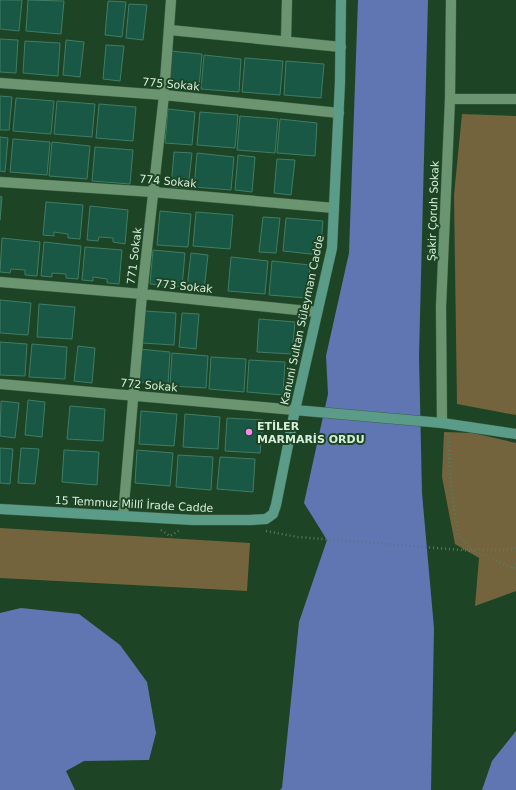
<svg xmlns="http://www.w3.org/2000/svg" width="516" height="790" viewBox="0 0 516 790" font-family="'DejaVu Sans',sans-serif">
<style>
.green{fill:#74643d}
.water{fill:#6076b2}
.building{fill:#195844;stroke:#407c66}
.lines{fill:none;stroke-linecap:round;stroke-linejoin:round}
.street-casing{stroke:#3d6246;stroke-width:11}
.secondary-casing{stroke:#3d6246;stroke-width:11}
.path{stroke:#587b5e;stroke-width:2.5;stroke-dasharray:1 3;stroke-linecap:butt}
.street{stroke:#6b9570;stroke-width:10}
.secondary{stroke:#5a9c88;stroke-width:10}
.poi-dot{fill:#f489f0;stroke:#1d4525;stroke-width:1.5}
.labels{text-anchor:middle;stroke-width:4;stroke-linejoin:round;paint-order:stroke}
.street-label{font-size:11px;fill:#d7eeda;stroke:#1d4525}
.poi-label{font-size:11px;font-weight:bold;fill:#d7eeda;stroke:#1d4525;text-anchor:start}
</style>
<rect width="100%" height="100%" fill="#1d4525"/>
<path class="green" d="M462 114 516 116V415L457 404 454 195Z
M444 432 473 433 516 443V591L475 606 479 558 455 544 442 477Z
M0 528 250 543 247 591 0 578Z"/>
<path class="water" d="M358 0H428L419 356 422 493 434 628 431 790H280L282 788 299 622 327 540 304 503 328 394 326 356 349 253Z
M21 608 79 614 120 645 147 682 156 733 149 760 84 761 66 771 75 790H0V613Z
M516 731V790H482L492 761Z"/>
<path class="building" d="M0 0H22L19 31 0 29Z
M28 0 64 1 61 34 26 31Z
M108 1 126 2 122 37 105 35Z
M129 4 147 5 143 40 126 38Z
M0 39 18 40 16 73 0 72Z
M66 40 84 42 80 77 63 75Z
M25 41 60 43 58 76 23 73Z
M106 45 124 46 120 81 103 79Z
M170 51 202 54 199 87 167 85Z
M204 55 241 59 239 92 201 89Z
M245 58 283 61 280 95 242 92Z
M286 61 324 64 321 98 284 95Z
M0 96 12 97 9 130H0Z
M16 98 54 101 51 134 13 131Z
M57 101 95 104 92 137 54 134Z
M99 104 136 107 133 141 96 138Z
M168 109 195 112 192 145 165 143Z
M200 112 238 115 235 148 197 145Z
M240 116 278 119 275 153 237 150Z
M280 119 317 123 315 156 277 153Z
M0 137 8 138 5 172 0 171Z
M13 139 50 142 47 175 10 172Z
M52 142 90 146 87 179 49 176Z
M95 147 133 150 130 184 92 181Z
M174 152 192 153 188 188 171 187Z
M197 153 234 157 231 190 194 187Z
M238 155 255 157 252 192 235 190Z
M277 159 295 160 291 195 274 193Z
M0 196 2 197 0 220Z
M46 202 83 205 80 239 68 238V234L54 232V236L43 235Z
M90 206 128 210 125 244 113 242V238L99 237 98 241 87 240Z
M160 211 191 214 188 247 157 245Z
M196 212 233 215 230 249 193 246Z
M263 217 280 218 276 253 259 252Z
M286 218 323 221 320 255 283 251Z
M2 238 40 242 37 276 25 275V270L11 269 10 273 0 272Z
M44 242 81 246 78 279 66 278V274L52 273V277L41 276Z
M85 247 122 250 119 284 107 283V279L93 277V281L82 280Z
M153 250 185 253 182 287 150 284Z
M191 253 208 255 204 290 187 288Z
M231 257 268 261 265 294 228 291Z
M272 261 310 265 307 298 269 295Z
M0 300 31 303 28 335 0 333Z
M39 304 75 307 72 339 37 337Z
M145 311 176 313 174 345 142 343Z
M182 313 199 314 196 349 179 347Z
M259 319 295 322 292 354 257 352Z
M0 342 27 344 25 376 0 375Z
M32 344 67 347 65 379 29 377Z
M78 346 95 348 92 383 74 381Z
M139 349 170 352 168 384 137 382Z
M172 353 208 356 206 388 170 386Z
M211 357 246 359 244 392 209 389Z
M249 360 285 362 283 395 247 392Z
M28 400 45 402 42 437 25 435Z
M1 401 19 403 15 438 0 436Z
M70 406 105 409 103 441 67 439Z
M141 411 177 414 174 446 139 444Z
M185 414 220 417 218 449 183 447Z
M227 418 263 420 260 453 225 451Z
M0 448 13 449 10 484 0 483Z
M21 448 39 449 35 484 18 483Z
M64 450 99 452 97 485 62 482Z
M137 450 173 453 170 486 135 483Z
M178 455 213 457 211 490 176 487Z
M220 457 255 459 253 492 217 489Z"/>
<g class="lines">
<g class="street-casing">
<path id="street" d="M170 30 341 47
M286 41 287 0
M0 83 164 95 339 113
M450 99H516
M0 182 153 192 334 208
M0 282 142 294 317 312
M0 384 295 410
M442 423 441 307 450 99 451 0
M123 516 142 294 164 95 171 0"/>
</g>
<g class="secondary-casing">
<path id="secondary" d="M295 410 442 423 516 434
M0 509 193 520H250L266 519 273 514 276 505 295 410 332 248 340 82 341 0"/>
</g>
<path class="path" d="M448 434 451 488 458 534 470 548 474 551 516 569
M161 530 170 536 180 530
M266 531 298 537 474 551
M463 549 504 550 514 549 516 546
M513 568 516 561"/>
<use href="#street" class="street"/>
<use href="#secondary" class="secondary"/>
</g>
<circle class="poi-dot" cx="249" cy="432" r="4"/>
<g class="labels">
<g class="street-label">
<text transform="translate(171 84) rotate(5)" y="4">775 Sokak</text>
<text transform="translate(168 181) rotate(5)" y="4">774 Sokak</text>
<text transform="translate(433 211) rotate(-88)" y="4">Şakir Çoruh Sokak</text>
<text transform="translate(134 256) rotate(-83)" y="4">771 Sokak</text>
<text transform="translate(184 286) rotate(6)" y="4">773 Sokak</text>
<text transform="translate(302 320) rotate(-78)" y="4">Kanuni Sultan Süleyman Cadde</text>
<text transform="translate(149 385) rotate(5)" y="4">772 Sokak</text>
<text transform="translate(134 504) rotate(3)" y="4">15 Temmuz Millî İrade Cadde</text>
</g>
<g class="poi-label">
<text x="257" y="430">ETİLER<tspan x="257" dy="13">MARMARİS ORDU</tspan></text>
</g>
</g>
</svg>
